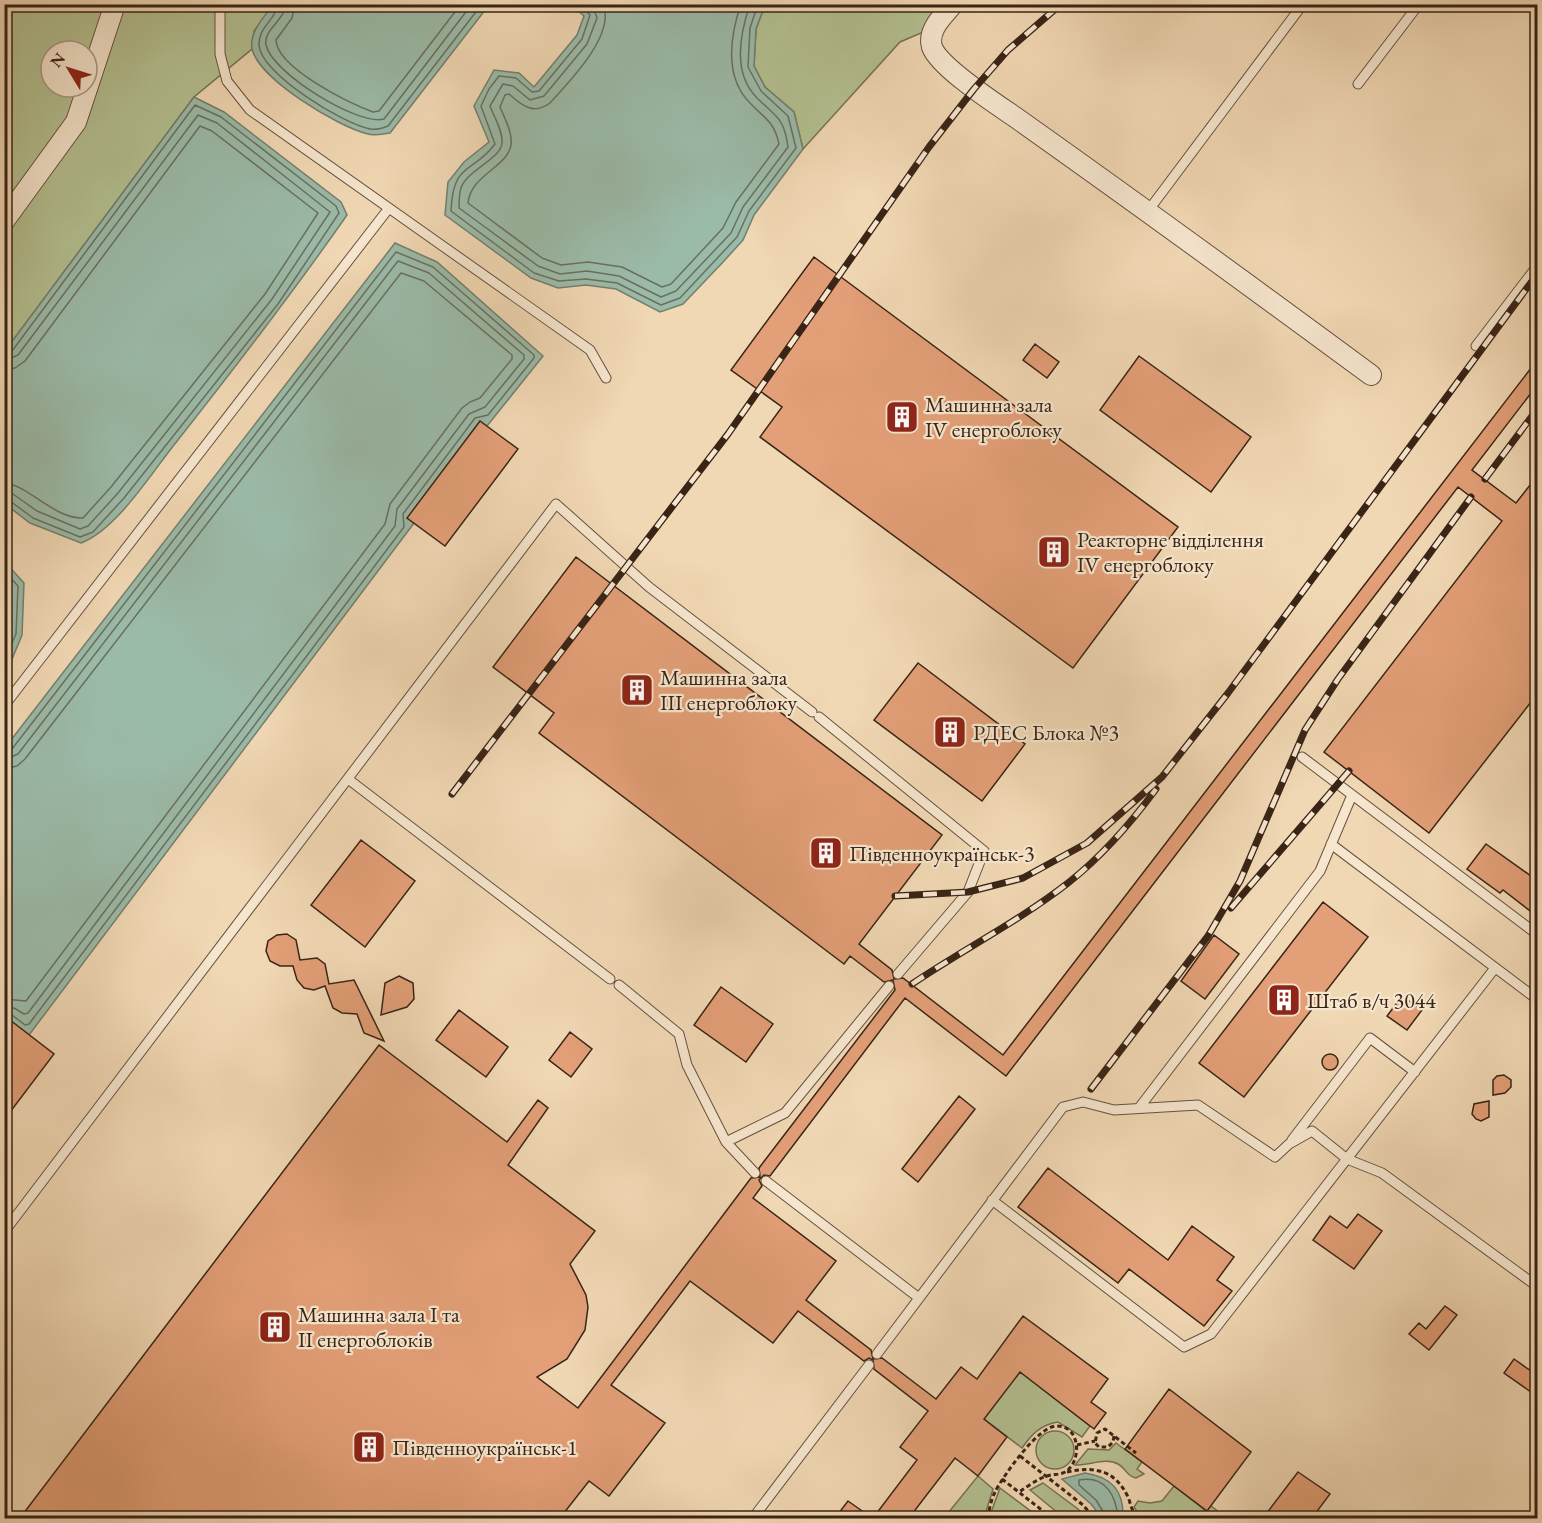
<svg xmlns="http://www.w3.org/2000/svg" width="1542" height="1523" viewBox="0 0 1542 1523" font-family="'EB Garamond',serif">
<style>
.green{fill:#b4c091;stroke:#767254;stroke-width:1.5;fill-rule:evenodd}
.water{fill:#9bbba9;stroke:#747f6e;stroke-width:1.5}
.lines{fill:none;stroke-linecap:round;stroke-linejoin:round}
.shore{stroke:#6a7060;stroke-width:1.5}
.building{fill:#e39f77;stroke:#392416;stroke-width:1.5}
.lane-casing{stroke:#67513e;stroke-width:11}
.street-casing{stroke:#67513e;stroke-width:22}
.path{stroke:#392416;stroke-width:3;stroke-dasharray:4.5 3;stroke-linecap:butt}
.lane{stroke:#f6e6ce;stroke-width:9}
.street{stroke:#f6e6ce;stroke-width:20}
.rail-casing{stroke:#392416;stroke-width:7}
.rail{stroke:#f6e6ce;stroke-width:4.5;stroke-dasharray:14;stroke-linecap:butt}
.labels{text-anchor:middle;stroke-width:4.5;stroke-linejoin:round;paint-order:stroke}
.poi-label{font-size:22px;fill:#392416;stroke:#f6e6ce;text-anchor:start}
</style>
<rect width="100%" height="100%" fill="#f1d8b4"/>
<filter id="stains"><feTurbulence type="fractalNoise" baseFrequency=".00333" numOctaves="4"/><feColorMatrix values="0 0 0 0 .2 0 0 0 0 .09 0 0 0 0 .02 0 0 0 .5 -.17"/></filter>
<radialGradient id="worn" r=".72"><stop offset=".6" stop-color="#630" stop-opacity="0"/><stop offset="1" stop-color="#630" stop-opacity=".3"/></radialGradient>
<path class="green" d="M5 5H274L254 31 252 49 194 97 5 351ZM51 51H87V87H51Z
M765 5H953L933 28 900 42 803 149 794 112 765 87 754 66 756 29Z
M1020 1372 1090 1426 1082 1437 1058 1422C1040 1425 1032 1434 1022 1448L984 1419Z
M1036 1450a19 19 0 1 1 38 0a19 19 0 1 1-38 0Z
M1116 1443 1142 1462 1137 1469 1144 1474 1136 1478C1126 1476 1126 1468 1118 1464 1106 1457 1088 1466 1075 1465L1088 1449 1109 1450Z
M978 1476 993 1489 984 1518H944Z
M1043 1483 1078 1509 1086 1518H1064L1030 1490Z
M1174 1486 1206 1511 1211 1506 1227 1518C1197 1518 1168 1518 1138 1513L1134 1507 1138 1501 1150 1503 1162 1501Z
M1000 1488 1040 1518H989Z"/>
<path class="water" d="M274 4H489V5L390 133C383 134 374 136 368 134 338 127 259 79 252 49 249 32 264 17 274 4Z
M571 5H765L756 29 754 66 765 87 794 112 803 149 754 215 743 240 724 261 683 304 660 312 616 289 586 285 558 288 531 278 445 215 448 182 464 162 489 142 474 106 494 70 519 73 534 87 577 35 584 16Z
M194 97 224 112 341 202 347 215C292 294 234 369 174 445 150 475 117 529 81 543L30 523 5 504V351Z
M395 243 437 262 543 356 487 426 480 421 408 518 414 523 29 1035 10 1021 5 1027 4 749Z
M5 562 24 583 22 635 5 676Z
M1085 1473C1112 1477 1124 1491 1123 1518H1102L1091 1504 1062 1479Z"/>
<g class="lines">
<path class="shore" d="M278 4C276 20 258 27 259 45 260 73 343 124 370 129 375 130 383 128 388 126L482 4
M286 4C285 20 263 30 266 45 272 73 358 126 384 119L472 4
M295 4 292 18 276 40C277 68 349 103 373 112L379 111 461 4
M580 4 590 15 582 39 539 91 532 92 516 78 499 76 489 89 481 106 495 144C473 174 453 161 451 211L534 273 559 281 586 279 617 283 661 305 680 298 737 237 749 211 796 148 788 116 761 91 748 67 750 28 758 4
M592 4 597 18 587 44 544 96 530 100 513 86 503 84 490 106C494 117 503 131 502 143 501 159 467 170 461 188 459 194 459 202 459 208L538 266 560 274 587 271 619 276 661 297 676 291 731 233 743 207 788 147C784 117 776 117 757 98 732 73 740 34 750 4
M603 4C616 35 569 82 550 103 534 115 522 106 509 94L505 95 500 107C504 117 510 127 511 138 515 166 471 172 468 203L542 258 561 265 588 262 622 267 662 287 671 284 723 228 736 202 779 144C774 121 765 119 750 103 724 77 730 36 741 4
M4 354 12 351 195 105 221 117 336 206 339 213 278 304 124 498 93 532 80 537 33 518 10 501 4 500
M4 361 18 355 198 115 217 123 330 212 272 299 118 493 88 526 80 529 37 511 13 494 4 492
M4 370 15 368 25 361 200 126 212 131 318 213 265 294 111 487 83 518C54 519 27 484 4 483
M4 571 18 586 16 634 4 661
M4 582 10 589 9 632 4 642
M4 752 12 749 396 252 433 267 534 355V358L488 415 475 418 403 514 404 527 29 1024 25 1025 12 1015 4 1017
M4 760 18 754 398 261 429 273 524 355V359L485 407 469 414 397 509 395 526 28 1013 24 1014 14 1008H4
M4 769 17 766 25 759 401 273 424 281 512 355V359L480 398 470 402 462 408 390 504 385 524 26 1001 4 999
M1107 1518 1096 1500 1079 1485V1480C1106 1475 1116 1496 1118 1518"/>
</g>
<path class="building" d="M814 257 1178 527 1073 668 760 437 782 407 731 370Z
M1035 344 1059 362 1047 378 1023 360Z
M1139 356 1251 437 1211 492 1100 410Z
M1538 359V384L1472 470 1516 503 1538 475V693L1429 833 1324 752 1502 521 1458 487 1006 1076 905 998 770 1176 764 1175 759 1180 762 1186 753 1198 836 1261 806 1300 871 1350 873 1359 882 1358 936 1399 961 1367 977 1379 1023 1316 1108 1379 1091 1402 1106 1413 1094 1429 1020 1372 984 1419 1007 1437 978 1476 955 1458 909 1518H873L917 1460 900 1447 928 1411 874 1369 873 1360 869 1358 864 1361 798 1311 773 1343 690 1281 611 1385 665 1423 609 1496 589 1481 560 1518H20L379 1045 507 1142 538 1100 548 1108 508 1165 595 1231 570 1264 586 1295 588 1307 585 1330 567 1359 537 1377 578 1408 751 1178 760 1177 759 1168 895 990 893 980 884 982 850 956 844 964 539 733 554 713 493 667 576 557 942 835 859 944 892 970 894 979 903 978 1003 1055Z
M480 421 518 449 445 546 407 518Z
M918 663 1025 744 982 801 874 720Z
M361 840 415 881 365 947 311 905Z
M1486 844 1538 881V917L1503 890 1500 893 1467 869Z
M1323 902 1368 937 1244 1097 1199 1063Z
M287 934 296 940 300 960 317 958 325 964 329 984 354 980 384 1041 364 1033 357 1014 342 1013 333 1008 325 986 314 990 304 988 297 980 293 966H280L270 961 266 951 268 941 277 935Z
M1214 935 1239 954 1205 999 1181 981Z
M399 976 413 983 414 999 407 1007 381 1015 385 983Z
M721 987 773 1024 746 1062 694 1025Z
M1402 996 1422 1010 1407 1030 1387 1016Z
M459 1010 508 1047 486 1077 436 1040Z
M10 1020 54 1054 4 1120V1027Z
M570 1032 592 1049 571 1077 549 1060Z
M1322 1062a8 8 0 1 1 16 0a8 8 0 1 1-16 0Z
M1504 1075 1511 1080V1087L1505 1093 1493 1095V1080L1497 1076Z
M959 1096 975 1109 918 1182 902 1169Z
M1489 1101V1117L1481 1121 1476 1119 1472 1114 1474 1104Z
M1048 1168 1168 1260 1192 1226 1234 1257 1217 1280 1232 1291 1204 1326 1129 1269 1118 1283 1018 1207Z
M1358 1214 1382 1231 1354 1269 1313 1240 1330 1216 1347 1228Z
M1445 1306 1457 1315 1429 1350 1409 1334 1419 1323 1426 1329Z
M1514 1359 1538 1376V1397L1504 1373Z
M1169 1389 1251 1452 1207 1511 1125 1449Z
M1298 1472 1330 1494 1312 1518H1263Z
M848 1501 872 1518H835Z"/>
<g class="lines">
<g class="lane-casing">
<path id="lane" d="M220 4V54L227 81 250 110 590 350 606 378
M1358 84 1419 4
M1148 211 1303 4
M1476 346 1538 265
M4 706 389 208
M819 717 984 851 968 892 898 974
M1302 757 1538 935
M348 779 610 979
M1331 844 1538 1000
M619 985 679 1034 687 1065 726 1142 755 1173
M1139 1108 1320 871 1352 795
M1292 1140 1370 1038 1415 1072
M726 1142 785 1113 889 986
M766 1181 919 1298
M992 1200 1184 1347 1211 1334 1495 968
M4 1232 556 504 649 587 812 712
M877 1354 1063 1107 1083 1102 1114 1110 1198 1105 1275 1157 1289 1144 1312 1131 1347 1159 1382 1173 1538 1287
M753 1518 869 1365"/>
</g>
<g class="street-casing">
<path id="street" d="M953 4C943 16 927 30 932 47 939 67 996 104 1015 117 1135 202 1253 288 1371 375
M4 221 76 122 115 4"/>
</g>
<path class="path" d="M1114 1436 1113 1442 1108 1447H1099L1095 1443 1097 1433 1105 1429 1136 1453
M1077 1445 1095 1441
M1020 1456 1083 1505 1094 1518
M1067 1472C1095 1466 1115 1470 1128 1497 1131 1505 1132 1512 1138 1518H1155
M1002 1479 1052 1518
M988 1518C989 1510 991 1500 995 1492 1003 1476 1039 1425 1057 1426 1081 1426 1082 1462 1065 1472 1060 1475 1053 1474 1047 1476 1037 1479 1027 1487 1019 1492"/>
<use href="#lane" class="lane"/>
<use href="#street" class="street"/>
<g class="rail-casing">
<path id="rail" d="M1485 479 1538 408
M452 794 728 434 929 147 974 89 1008 50 1061 4
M895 896 968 892 1023 878 1087 843 1162 777 1228 693 1538 273
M1231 908 1349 771
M912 984C964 949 1019 921 1068 883 1101 857 1131 823 1156 789
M1091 1089 1208 936 1240 881 1305 730 1338 679 1471 497"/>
</g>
<use href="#rail" class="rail"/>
</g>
<defs>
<g id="building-square" transform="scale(1.725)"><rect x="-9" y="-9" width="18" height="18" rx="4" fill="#8f2418" stroke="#f6e6ce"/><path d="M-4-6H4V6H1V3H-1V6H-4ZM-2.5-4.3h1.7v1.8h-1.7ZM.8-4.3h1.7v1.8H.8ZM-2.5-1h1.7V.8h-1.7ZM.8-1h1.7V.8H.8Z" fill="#fff"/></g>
</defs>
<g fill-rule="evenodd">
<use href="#building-square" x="902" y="417"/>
<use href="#building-square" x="1054" y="552"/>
<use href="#building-square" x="637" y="690"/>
<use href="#building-square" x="950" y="732"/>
<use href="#building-square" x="826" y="853"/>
<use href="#building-square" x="1284" y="1000"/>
<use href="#building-square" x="275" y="1327"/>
<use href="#building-square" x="369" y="1447"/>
</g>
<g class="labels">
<g class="poi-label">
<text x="925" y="412">Машинна зала<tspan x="925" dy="25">IV енергоблоку</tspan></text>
<text x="1077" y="547">Реакторне відділення<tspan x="1077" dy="25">IV енергоблоку</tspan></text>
<text x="660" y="685">Машинна зала<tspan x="660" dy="25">III енергоблоку</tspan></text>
<text x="973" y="740">РДЕС Блока №3</text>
<text x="849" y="861">Південноукраїнськ-3</text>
<text x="1307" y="1008">Штаб в/ч 3044</text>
<text x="298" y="1322">Машинна зала I та<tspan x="298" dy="25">II енергоблоків</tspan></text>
<text x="392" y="1455">Південноукраїнськ-1</text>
</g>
</g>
<rect width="1542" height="1523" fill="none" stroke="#f1d8b4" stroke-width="24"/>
<rect x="6" y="6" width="1530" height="1511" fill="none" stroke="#392416" stroke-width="3"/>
<rect x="12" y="12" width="1518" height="1499" fill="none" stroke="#392416" stroke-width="1.5"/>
<g transform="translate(69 69) rotate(308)"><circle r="28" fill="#f6e6ce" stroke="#aa9884" stroke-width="1.5"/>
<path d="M0-4.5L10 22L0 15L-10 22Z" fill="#8f2418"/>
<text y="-9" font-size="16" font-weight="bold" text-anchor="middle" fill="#392416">N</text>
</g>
<rect width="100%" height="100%" filter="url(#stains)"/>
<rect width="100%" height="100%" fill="url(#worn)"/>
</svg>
